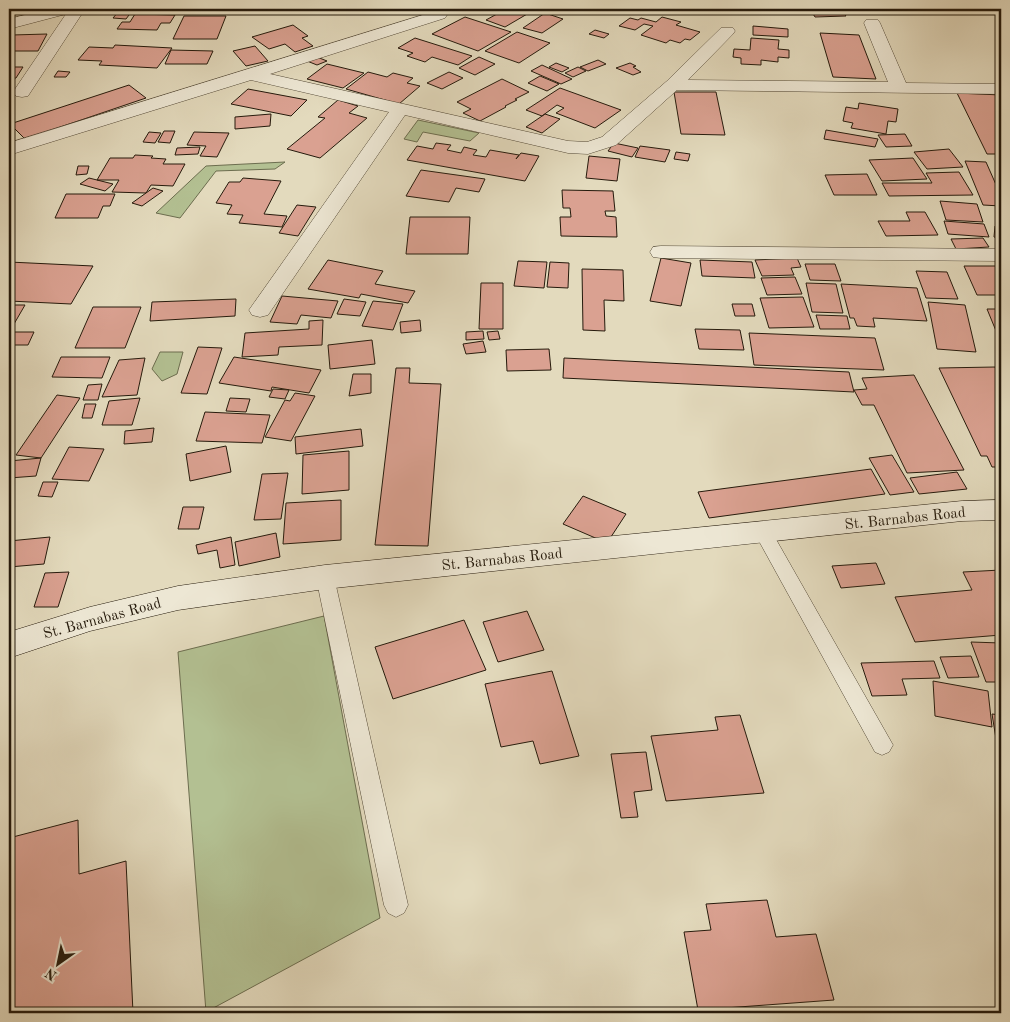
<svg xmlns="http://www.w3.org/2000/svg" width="1010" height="1022" viewBox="0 0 1010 1022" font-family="'Old Standard TT',serif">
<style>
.green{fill:#b3c092;stroke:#6c6d4f}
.building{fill:#daa191;stroke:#251a0c}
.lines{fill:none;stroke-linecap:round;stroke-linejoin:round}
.lane-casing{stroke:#544a38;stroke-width:1}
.street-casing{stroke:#544a38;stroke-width:1}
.secondary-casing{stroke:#251a0c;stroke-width:1}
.lane{fill:#ede7d4;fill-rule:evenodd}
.street{fill:#ede7d4;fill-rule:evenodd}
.secondary{fill:#ede7d4;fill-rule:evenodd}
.labels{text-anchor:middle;stroke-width:4;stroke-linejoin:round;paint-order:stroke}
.street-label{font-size:15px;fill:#251a0c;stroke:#ede7d4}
</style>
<rect width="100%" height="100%" fill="#e3dabd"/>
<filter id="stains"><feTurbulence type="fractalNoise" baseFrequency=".004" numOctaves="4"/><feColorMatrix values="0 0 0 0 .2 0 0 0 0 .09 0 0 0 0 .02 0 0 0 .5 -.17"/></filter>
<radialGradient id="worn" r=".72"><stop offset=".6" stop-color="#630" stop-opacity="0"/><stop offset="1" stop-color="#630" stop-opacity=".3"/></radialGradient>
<path class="green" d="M418 120 479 133 470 141 423 132 417 142 404 139Z
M285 162 275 169 216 171 180 218 156 213 206 166Z
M160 352H183L177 374 162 381 152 369Z
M324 616 380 918 206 1012 178 652Z"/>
<path class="building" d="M174 9H219H197L194 13 172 12Z
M223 9H248V11L222 12Z
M506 9H529L534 10 505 27 486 20Z
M810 9H841L846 16 815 17Z
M119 11H132L126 19 113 18Z
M545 13 563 19 542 33 523 28Z
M135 14 175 15 170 23H161L157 30 117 29 122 22H130Z
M184 16H226L217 39H173Z
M465 17 511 32 478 51 432 34Z
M662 17 681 22 676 25 700 32 690 40 685 39 680 43 670 40 666 43 641 35 653 26 644 24 635 30 619 26 630 18 638 20 641 18 656 22Z
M293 25 308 36 302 38 313 46 295 52 285 44 269 49 252 37Z
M753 26 788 29V37L753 35Z
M595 30 609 34 604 38 589 34Z
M517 32 550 43 519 63 485 51Z
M820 33 859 35 876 79 833 77Z
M47 34 38 51H9V40L12 35Z
M415 38 472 56 458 65 432 57 425 62 407 56 413 53 398 48Z
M751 38 779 40 778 49 789 50V58L778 57V62L761 60V65L741 64V58L733 57 734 49 750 50Z
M115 45 172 48 157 68 99 65 102 61 78 60 89 47 113 48Z
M255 46 268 61 246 66 233 51Z
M171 50 213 51 207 64H165Z
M317 57 327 61 317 65 307 61Z
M479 57 495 64 475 75 459 68Z
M598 60 606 64 588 71 580 67Z
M556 63 569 68 562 72 549 67Z
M630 63 636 66 633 67 641 72 633 75 616 68Z
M327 64 364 73 343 88 307 79Z
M542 65 572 79 561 84 531 71Z
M9 67H23L16 78 10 79 9 81Z
M578 67 586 71 573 77 565 73Z
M58 71 70 72 66 77H54Z
M368 72 387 77 393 73 413 78 407 83 420 86 399 104 346 89Z
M449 72 463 78 442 89 427 83Z
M540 76 559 84 547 91 528 83Z
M502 79 529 92 515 99 517 100 505 106 506 107 480 121 463 113 471 109 457 102Z
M129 85 146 98 25 139 10 124Z
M560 88 621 110 595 128 556 113 564 108 557 105 542 116 526 110Z
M248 89 307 100 291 116 231 104Z
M674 92H716L725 135 681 134Z
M957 93 1001 95V154H987Z
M338 100 358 106 349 113 367 118 320 158 287 149 325 118 318 117Z
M859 103 898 109 896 122 888 121 886 134 851 128 853 123 843 121 846 107 858 109Z
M271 114 270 126 235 129V117Z
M545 114 560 119 542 133 526 127Z
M826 130 878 139 875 147 824 139Z
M164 131H175L170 143 158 142Z
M149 132 161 133 155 143 143 142Z
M194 132 229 133 217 157 200 156 206 146 187 145Z
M905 134 912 146 886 147 878 135Z
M436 143 451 145 447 150 461 153 464 147 477 150 473 155 486 157 490 150 519 155 516 159 521 153 539 156 525 181 407 160 417 146 433 149Z
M614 143 638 148 632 157 608 151Z
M640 146 670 150 665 162 635 157Z
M200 147 198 154 175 155 177 148Z
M949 149 963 167 927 169 914 152Z
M676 152 690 154 688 161 674 159Z
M135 155 153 156 151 158 166 159 163 164H185L173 186 151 185 146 193 112 192 119 180H97L110 158H133Z
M589 156 620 159 617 181 586 178Z
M913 158 927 179 882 181 869 160Z
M965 161 986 162 1001 196V206L983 205Z
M78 166H89L87 174 76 175Z
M421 170 485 179 479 192 456 188 449 202 406 196Z
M959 172 973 195 889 196 882 183H932L926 173Z
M867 174 877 195H834L825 175Z
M89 178 113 184 105 191 80 184Z
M243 178 281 181 264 214 287 216 282 227 239 223 243 215 227 214 232 205 216 203 229 182H240Z
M153 188 163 191 142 206 132 203Z
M562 190 613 191 615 211H605L606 216 616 217 617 237 561 236 560 217H571L570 208H563Z
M66 194H115L110 206H103L98 218H55Z
M940 201 977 204 983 222 946 220Z
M297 205 316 207 298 236 279 233Z
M906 212H925L938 235 886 236 878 221H910Z
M410 217H470L468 254H406Z
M944 221 984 224 989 237 948 234Z
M995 226 1001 227V239L994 237Z
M983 238 989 247 956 249 951 239Z
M661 258 691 263 681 306 650 301Z
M797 258 801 267 791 268 794 275 762 276 755 260Z
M328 260 383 271 375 284 415 291 408 303 361 294 359 298 308 289Z
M700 260 752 262 755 278 702 276Z
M518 261 547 262 544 288 514 286Z
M9 262 93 266 71 304 9 301Z
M550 262 569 263 568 288 547 287Z
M805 264H835L841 281 810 280Z
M964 266H1001V295H977Z
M582 269 623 270 624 301 604 300 605 331 583 330Z
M916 271 947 272 958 299 926 298Z
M795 277 802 294 767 295 761 278Z
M481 283H503V329H479Z
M806 283 836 284 843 313 812 312Z
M841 284 917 288 927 321 873 318 875 327 857 326 854 318H850Z
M282 296 338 301 331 318 301 315 297 324 270 322Z
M803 297 814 327 769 328 760 298Z
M236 299 235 316 150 321 152 302Z
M344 299 366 302 360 316 337 314Z
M373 301 403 304 393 330 362 326Z
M928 302 965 305 976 352 937 349Z
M732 304H752L755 316H735Z
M9 305H25L14 324H9Z
M93 307H141L125 348H75Z
M987 309H1001V343Z
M816 315 847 316 850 329H820Z
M323 320 322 345 279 347 278 355 242 357 245 333 309 329V321Z
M420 320 421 331 401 333 400 322Z
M695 329 740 330 744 350 699 349Z
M483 331 484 339 466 340V332Z
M498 331 500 339 489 340 487 332Z
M9 332H34L28 345H9Z
M749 333 875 338 884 370 754 365Z
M372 340 375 364 330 369 328 345Z
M483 341 486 352 466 354 463 344Z
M198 347 222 348 207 394 181 393Z
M549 349 551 370 507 371 506 350Z
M61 357H110L102 378 52 377Z
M234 357 321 370 309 393 272 387 271 391 219 383Z
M145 358 137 395 102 397 119 360Z
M564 358 849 372 854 392 563 378Z
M995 367 1001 379V467H992L987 456H981L939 368Z
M396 368H410L409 383 441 384 428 546 375 545Z
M353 374H371V393L349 396Z
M914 375 964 470 907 473 874 405H862L854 390 867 389 862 378Z
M102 384 98 400H83L88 385Z
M273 389 289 390 285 399 269 397Z
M295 393 315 396 291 441 265 437 285 400 290 401Z
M57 395 80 398 41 458 16 455Z
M140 398 132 425H102L109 401Z
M230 398 250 399 246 412 226 411Z
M85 404H96L92 418H82Z
M205 412 270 415 262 443 196 441Z
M154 428 152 442 124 444 125 431Z
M361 429 363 446 296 454 295 437Z
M226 446 231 472 190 481 186 454Z
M69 447 104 449 89 481 52 479Z
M349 451V490L302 494 303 455Z
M892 455 914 492 890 495 869 458Z
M41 458 36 476 9 478V461Z
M871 469 885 494 709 518 698 492Z
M957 472 967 489 919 494 910 478Z
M288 473 281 519 254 520 262 474Z
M43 482H58L52 497 38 496Z
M583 496 626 514 607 543 563 524Z
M341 500V540L283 544 286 503Z
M183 507H204L199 529H178Z
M276 533 280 557 239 566 235 542Z
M50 537 44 564 9 567V541Z
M231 537 235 565 220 568 217 550 198 554 196 545Z
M876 563 885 584 841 588 832 566Z
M1001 570V635L915 642 895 597 972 590 963 572Z
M69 572 58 607H34L45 573Z
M527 611 544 650 498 662 483 622Z
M464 620 486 670 393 699 375 647Z
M971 642 1001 643V682H986Z
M971 656 979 677 948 678 940 657Z
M934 661 940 678 902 679 907 695 872 696 861 663Z
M552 671 579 756 540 764 533 741 501 747 485 684Z
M933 681 988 691 992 727 935 716Z
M992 714 1001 715V745H997Z
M740 715 764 793 666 801 651 736 718 730 715 717Z
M646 752 652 790 634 792 638 817 621 818 611 754Z
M78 820 79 874 126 861 133 1013H9V838Z
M767 900 776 937 816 934 834 1000 698 1010 684 932 711 930 706 904Z"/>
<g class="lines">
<g class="lane-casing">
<path id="lane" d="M763 525 769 527 889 738 893 745 889 752 882 755 875 752 754 532 757 527Z
M325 570 332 572 334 577 408 905 404 913 396 917 388 913 384 905 316 577 318 572Z"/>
</g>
<g class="street-casing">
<path id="street" d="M49 9H85L28 96 22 97 16 96 13 92 66 14 9 29V19Z
M439 10 445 12 447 15 445 18 270 74 568 141 587 142 602 137 667 81 721 28H733L735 31 733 34 688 80 888 82 864 23 866 20H878L880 23 906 83 1001 84V94L677 90 616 145 588 154 568 153 405 115 268 315 260 317 252 315 249 310 389 112 251 80 9 155V143Z
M661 246 1001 249V261L661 258 653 257 650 252 653 247Z"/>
</g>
<g class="secondary-casing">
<path id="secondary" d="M1001 500V520L962 521 325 589 178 610 90 631 9 658V632L90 607 178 586 325 565 962 501Z"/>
</g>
<use href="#lane" class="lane"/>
<use href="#street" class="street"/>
<use href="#secondary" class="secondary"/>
</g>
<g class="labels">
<g class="street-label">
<text transform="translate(905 518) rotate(-6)" y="5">St. Barnabas Road</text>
<text transform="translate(502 559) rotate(-6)" y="5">St. Barnabas Road</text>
<text transform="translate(102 618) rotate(-15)" y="5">St. Barnabas Road</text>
</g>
</g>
<rect width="1010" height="1022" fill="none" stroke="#e3dabd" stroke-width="30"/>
<rect x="10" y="10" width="990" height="1002" fill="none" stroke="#251a0c" stroke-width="2.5"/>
<rect x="15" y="15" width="980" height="992" fill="none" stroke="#251a0c"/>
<g transform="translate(58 964) rotate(213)" stroke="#ede7d4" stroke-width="4" paint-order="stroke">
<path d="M0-4L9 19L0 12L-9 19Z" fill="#251a0c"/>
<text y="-8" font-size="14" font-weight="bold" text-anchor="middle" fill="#251a0c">N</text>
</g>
<rect width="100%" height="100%" filter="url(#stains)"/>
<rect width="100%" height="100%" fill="url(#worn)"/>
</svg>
